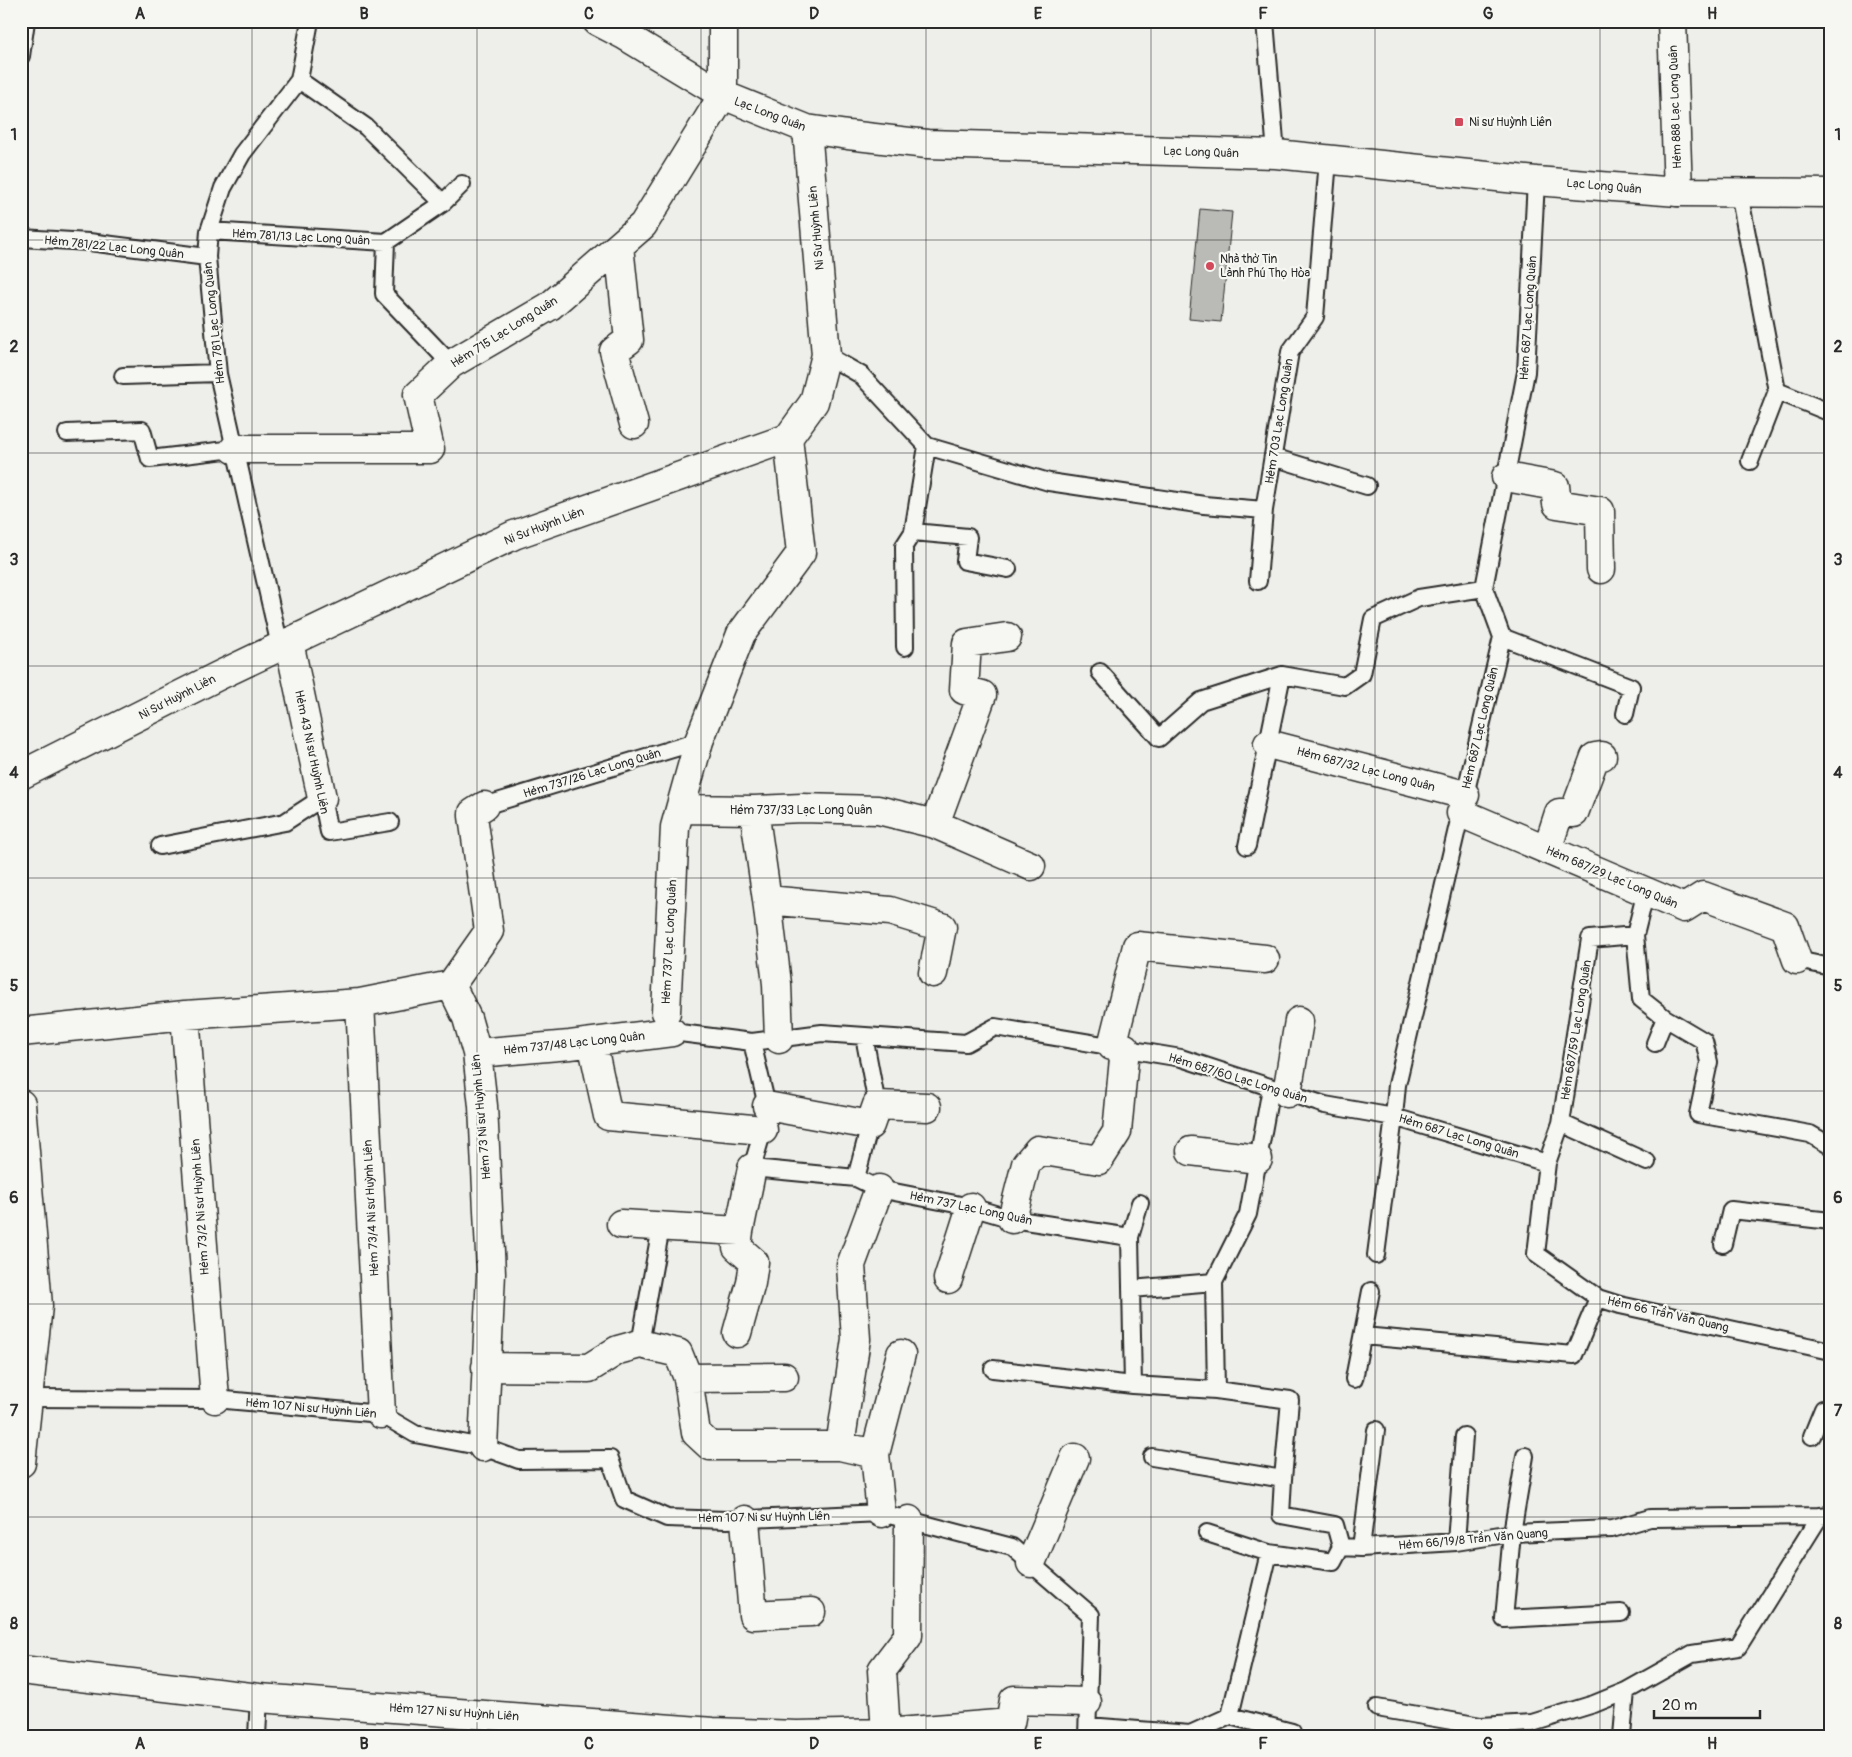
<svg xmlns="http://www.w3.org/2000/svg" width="1852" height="1757" viewBox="0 0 1852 1757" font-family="Pangolin,sans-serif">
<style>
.building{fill:#babab7;stroke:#2b2b2b}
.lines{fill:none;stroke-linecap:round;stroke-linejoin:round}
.lane-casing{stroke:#2b2b2b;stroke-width:20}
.street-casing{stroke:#2b2b2b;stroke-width:31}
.secondary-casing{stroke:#2b2b2b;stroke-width:31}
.lane{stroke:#f6f6f2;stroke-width:16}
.street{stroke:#f6f6f2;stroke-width:28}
.secondary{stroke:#f6f6f2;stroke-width:28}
.grid{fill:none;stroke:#2b2b2b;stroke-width:1;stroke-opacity:0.55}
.poi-dot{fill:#d1495b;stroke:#f6f6f2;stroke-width:2}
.labels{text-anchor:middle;stroke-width:4.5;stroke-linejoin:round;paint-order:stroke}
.street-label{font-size:12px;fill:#2b2b2b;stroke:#f6f6f2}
.poi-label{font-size:12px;fill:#2b2b2b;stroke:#f6f6f2;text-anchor:start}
.neatline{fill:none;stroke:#2b2b2b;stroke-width:2}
.grid-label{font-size:16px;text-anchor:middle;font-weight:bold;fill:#2b2b2b}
</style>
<rect width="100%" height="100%" fill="#eeeeea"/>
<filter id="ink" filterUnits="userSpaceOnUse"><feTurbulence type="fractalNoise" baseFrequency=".02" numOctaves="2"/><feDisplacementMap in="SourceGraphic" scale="10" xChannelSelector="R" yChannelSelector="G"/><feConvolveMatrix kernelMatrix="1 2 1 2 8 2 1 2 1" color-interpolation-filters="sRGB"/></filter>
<g filter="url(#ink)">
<path class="building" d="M1200 209 1232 212 1221 322 1189 319Z"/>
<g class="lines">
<g class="lane-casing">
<path id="lane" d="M1265 21 1276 154
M21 56 26 21
M299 80 366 127 443 203
M1536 181 1526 372 1484 588 1502 637 1397 1085 1394 1117 1547 1163
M1739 193 1777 391 1831 413
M209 231 386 242 443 203 462 184
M21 238 89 242 207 257
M386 242 384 294 451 364
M826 355 861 375 927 446 913 532 968 537 965 561 1008 569
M123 376 218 373
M67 433 142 430 150 459 234 449
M927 446 1049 482 1204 505 1264 510
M1273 457 1367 486
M1750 461 1777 391
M1258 581 1264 510 1290 352 1315 317 1328 160
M1502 637 1631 687 1625 714
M280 646 218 374 207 257 209 231 223 188 242 154 299 80 310 21
M905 647 904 546 913 532
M1100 672 1159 738 1201 701 1282 675 1345 686 1362 674 1373 619 1419 598 1484 588
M484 806 699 741
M160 846 285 822 322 798 329 832 390 822
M1247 846 1282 675
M1646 891 1635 935 1641 999 1665 1018 1704 1041 1709 1062 1698 1114 1810 1134 1831 1146
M1797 960 1831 967
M670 1025 672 1032 752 1042 767 1106 763 1130 752 1168 856 1178 879 1189 971 1207 1012 1219 1130 1237
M864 1036 877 1105
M752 1042 822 1033 966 1043 995 1027 1181 1058 1325 1105 1394 1117 1376 1255
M1655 1043 1665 1018
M1561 1123 1647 1162
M856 1178 870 1125
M1723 1244 1731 1210 1831 1221
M1131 1289 1214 1282
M1598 1298 1536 1254 1547 1163 1561 1123 1590 939 1635 935
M1363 1336 1574 1355 1598 1298 1620 1305 1831 1351
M640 1344 661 1227
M993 1369 1133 1385 1216 1390 1290 1400 1283 1479
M1354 1379 1371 1291
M1133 1385 1130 1237 1140 1203
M1216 1390 1214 1282 1248 1214 1271 1088
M28 1398 215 1399 381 1414 415 1434 483 1447 519 1460 610 1459 624 1499 667 1518 727 1520 881 1513 909 1520 1012 1547 1091 1615 1087 1736
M1812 1436 1823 1409 1831 1410
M1525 1456 1512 1533 1504 1619 1621 1613
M1152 1457 1283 1479 1281 1515 1335 1525 1341 1547 1361 1548 1456 1542 1512 1533 1612 1529 1650 1518 1820 1516
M1207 1533 1269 1553 1333 1562 1341 1547
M1456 1542 1464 1436
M1361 1548 1376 1430
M1377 1708 1481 1726 1532 1723 1594 1704 1626 1691
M1230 1716 1269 1553
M1088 1726 1190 1734 1230 1716 1292 1732V1736
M257 1736 259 1698
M1622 1736 1626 1691 1692 1654 1738 1647 1820 1516 1829 1515"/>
</g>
<g class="street-casing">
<path id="street" d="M1672 21 1678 192
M619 246 629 340 614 351 634 424
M234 449H430L418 395 451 364 550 306 643 225 723 95V21
M1506 477 1555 486 1557 504 1600 511 1601 569
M289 642 322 798
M1268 744 1465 795
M680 809 754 810 802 808 878 810 935 824 1031 866
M754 810 767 900
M1461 813 1684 908 1703 896 1785 926 1797 960
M935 824 982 695 964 690 967 643 1007 637
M1547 850 1559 813H1574L1595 757 1602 756
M451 985 489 931 473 816V813L484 806
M360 1003 381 1414
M666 1012 675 827 699 741 741 634 801 553 788 438
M185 1015 215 1399
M21 1032 185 1015 360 1003 451 985 467 1018 477 1053 483 1106 491 1273 483 1447
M779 1039 777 984 767 900 890 911 942 927 933 973
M592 1042 608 1116 763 1130
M1112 1046 1137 946 1265 959
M477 1053 570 1045 672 1032
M1287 1093 1299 1021
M767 1106 870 1125 877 1105 927 1107
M1191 1151 1258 1159
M1012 1219 1026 1164 1038 1150 1099 1160 1117 1132 1125 1048
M621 1224 739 1231 752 1168
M948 1279 971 1207
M737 1333 751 1283 754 1262 737 1247 739 1231
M486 1367 589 1368 618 1350 640 1344 678 1353 688 1378 696 1433 710 1446H840L875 1454
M688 1378 784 1377
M840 1446 856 1339 851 1265 879 1189
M881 1513 875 1454 901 1354
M745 1520 753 1615 811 1612
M909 1520 908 1636 882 1670 886 1733 1010 1723 1014 1700 1087 1702
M1031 1563 1075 1458
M21 1670 259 1698 713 1732 797 1735 886 1733V1736"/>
</g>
<g class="secondary-casing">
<path id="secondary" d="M597 21 624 35 723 95 807 129 848 135 927 144 1276 154 1536 181 1678 192 1831 193
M21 775 218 676 514 535 788 438 814 402 826 355 807 129
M21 1104 38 1306 21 1463"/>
</g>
<use href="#lane" class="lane"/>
<use href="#street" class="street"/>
<use href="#secondary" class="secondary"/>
</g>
</g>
<path class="grid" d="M252 21V1736M477 21V1736M701 21V1736M926 21V1736M1151 21V1736M1375 21V1736M1600 21V1736M21 240H1831M21 453H1831M21 666H1831M21 878H1831M21 1091H1831M21 1304H1831M21 1517H1831"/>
<g class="poi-dot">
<rect x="1454" y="117" width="10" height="10" rx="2.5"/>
<circle cx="1210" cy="266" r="5"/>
</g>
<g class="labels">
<g class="street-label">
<text transform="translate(1675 107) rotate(-92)" y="4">Hẻm 888 Lạc Long Quân</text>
<text transform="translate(770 114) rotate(21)" y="4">Lạc Long Quân</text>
<text transform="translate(1201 152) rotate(2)" y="4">Lạc Long Quân</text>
<text transform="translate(1604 186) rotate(5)" y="4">Lạc Long Quân</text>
<text transform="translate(816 228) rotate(-95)" y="4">Ni Sư Huỳnh Liên</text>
<text transform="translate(301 237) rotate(3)" y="4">Hẻm 781/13 Lạc Long Quân</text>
<text transform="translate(114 247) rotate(6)" y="4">Hẻm 781/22 Lạc Long Quân</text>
<text transform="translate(1528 318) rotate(-86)" y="4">Hẻm 687 Lạc Long Quân</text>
<text transform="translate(214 323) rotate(-96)" y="4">Hẻm 781 Lạc Long Quân</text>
<text transform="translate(504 332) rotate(-32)" y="4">Hẻm 715 Lạc Long Quân</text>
<text transform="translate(1279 421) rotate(-81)" y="4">Hẻm 703 Lạc Long Quân</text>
<text transform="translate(544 526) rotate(-21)" y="4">Ni Sư Huỳnh Liên</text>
<text transform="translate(177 697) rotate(-27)" y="4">Ni Sư Huỳnh Liên</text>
<text transform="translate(1480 728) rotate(-77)" y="4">Hẻm 687 Lạc Long Quân</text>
<text transform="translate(312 752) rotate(78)" y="4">Hẻm 43 Ni sư Huỳnh Liên</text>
<text transform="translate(1366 769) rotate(15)" y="4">Hẻm 687/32 Lạc Long Quân</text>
<text transform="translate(592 773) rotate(-17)" y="4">Hẻm 737/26 Lạc Long Quân</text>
<text x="801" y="814">Hẻm 737/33 Lạc Long Quân</text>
<text transform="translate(1612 877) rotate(23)" y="4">Hẻm 687/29 Lạc Long Quân</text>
<text transform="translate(669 942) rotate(-87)" y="4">Hẻm 737 Lạc Long Quân</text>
<text transform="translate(1576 1030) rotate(-81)" y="4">Hẻm 687/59 Lạc Long Quân</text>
<text transform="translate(574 1043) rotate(-6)" y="4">Hẻm 737/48 Lạc Long Quân</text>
<text transform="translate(1238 1078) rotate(17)" y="4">Hẻm 687/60 Lạc Long Quân</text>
<text transform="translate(481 1117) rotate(-95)" y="4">Hẻm 73 Ni sư Huỳnh Liên</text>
<text transform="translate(1459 1136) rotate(17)" y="4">Hẻm 687 Lạc Long Quân</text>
<text transform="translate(200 1207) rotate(-94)" y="4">Hẻm 73/2 Ni sư Huỳnh Liên</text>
<text transform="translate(371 1208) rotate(-93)" y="4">Hẻm 73/4 Ni sư Huỳnh Liên</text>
<text transform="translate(971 1208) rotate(12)" y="4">Hẻm 737 Lạc Long Quân</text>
<text transform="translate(1668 1314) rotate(13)" y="4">Hẻm 66 Trần Văn Quang</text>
<text transform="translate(311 1408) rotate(5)" y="4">Hẻm 107 Ni sư Huỳnh Liên</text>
<text transform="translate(764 1517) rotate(-1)" y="4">Hẻm 107 Ni sư Huỳnh Liên</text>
<text transform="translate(1473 1539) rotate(-5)" y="4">Hẻm 66/19/8 Trần Văn Quang</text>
<text transform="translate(454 1712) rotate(4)" y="4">Hẻm 127 Ni sư Huỳnh Liên</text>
</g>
<g class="poi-label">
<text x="1469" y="126">Ni sư Huỳnh Liên</text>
<text x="1220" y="263">Nhà thờ Tin<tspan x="1220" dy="14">Lành Phú Thọ Hòa</tspan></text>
</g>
</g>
<rect width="1852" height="1757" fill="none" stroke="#f6f6f2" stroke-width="55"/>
<path d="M1654 1710v8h106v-8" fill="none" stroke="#2b2b2b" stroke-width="2.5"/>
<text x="1662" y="1710" font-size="15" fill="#2b2b2b" stroke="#f6f6f2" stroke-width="4" paint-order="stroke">20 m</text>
<rect x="28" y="28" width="1796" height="1702" class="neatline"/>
<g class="grid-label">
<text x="140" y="19">A</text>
<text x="364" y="19">B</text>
<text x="589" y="19">C</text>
<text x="814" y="19">D</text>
<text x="1038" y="19">E</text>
<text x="1263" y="19">F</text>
<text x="1488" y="19">G</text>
<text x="1712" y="19">H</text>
<text x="14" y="140">1</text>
<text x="1838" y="140">1</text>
<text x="14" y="352">2</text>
<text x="1838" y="352">2</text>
<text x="14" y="565">3</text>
<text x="1838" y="565">3</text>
<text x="14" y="778">4</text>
<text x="1838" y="778">4</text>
<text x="14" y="991">5</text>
<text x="1838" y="991">5</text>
<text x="14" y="1203">6</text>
<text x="1838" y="1203">6</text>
<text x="14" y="1416">7</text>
<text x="1838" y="1416">7</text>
<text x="14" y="1629">8</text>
<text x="1838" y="1629">8</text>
<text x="140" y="1749">A</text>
<text x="364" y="1749">B</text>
<text x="589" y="1749">C</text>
<text x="814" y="1749">D</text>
<text x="1038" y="1749">E</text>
<text x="1263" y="1749">F</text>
<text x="1488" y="1749">G</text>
<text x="1712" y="1749">H</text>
</g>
</svg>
